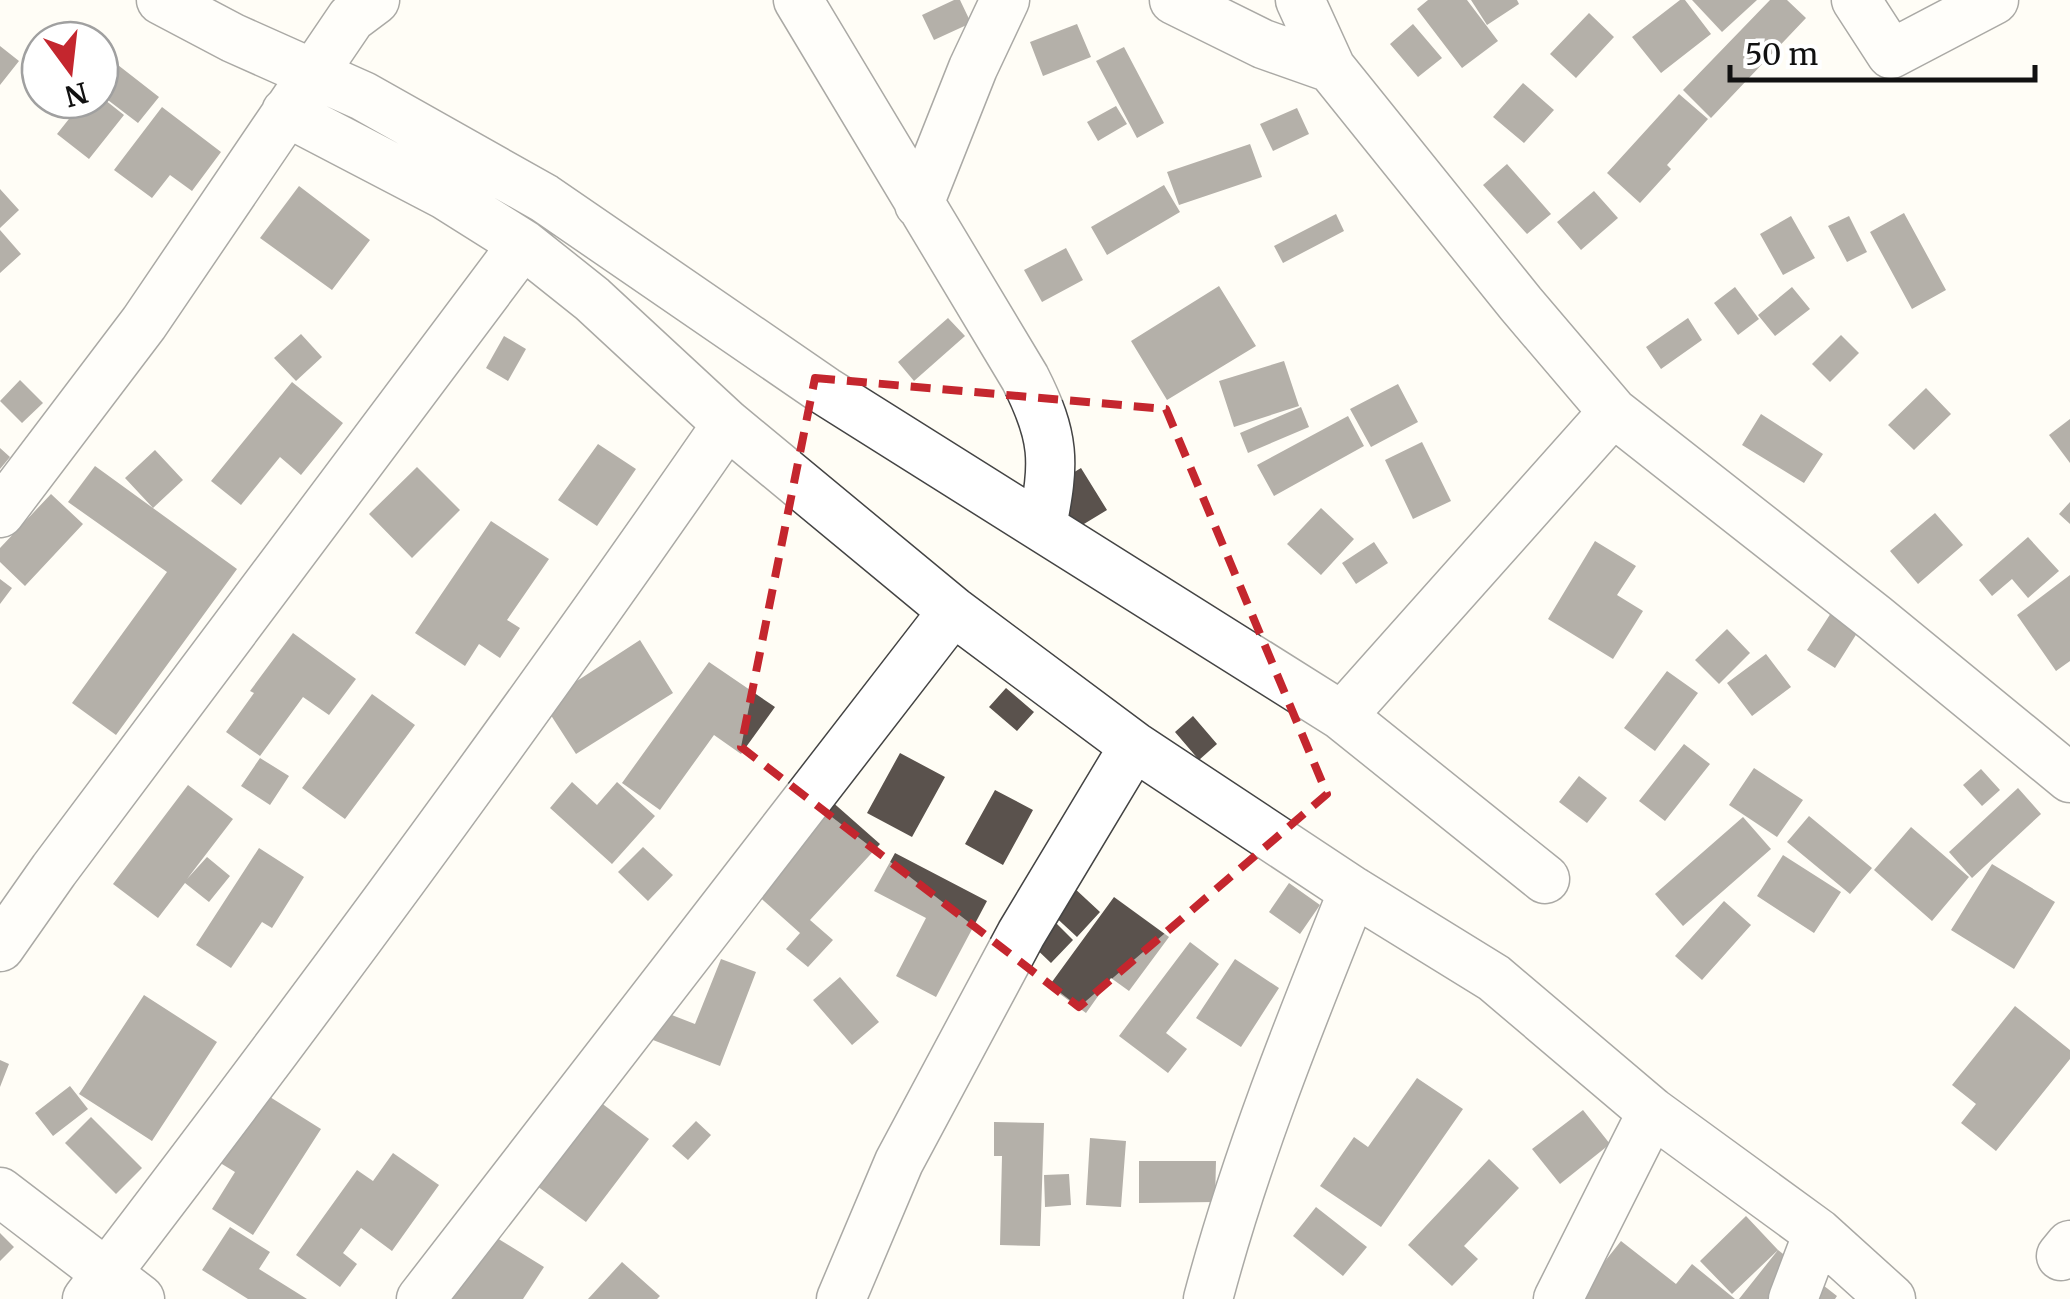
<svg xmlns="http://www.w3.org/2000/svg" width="2070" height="1299" viewBox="0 0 2070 1299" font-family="Merriweather,serif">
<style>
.building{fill:#5a524d}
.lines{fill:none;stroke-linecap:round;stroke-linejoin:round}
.minor-casing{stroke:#444;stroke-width:51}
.minor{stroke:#fff;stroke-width:48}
.marked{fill:none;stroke:#c4262e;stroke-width:8;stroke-dasharray:20 12;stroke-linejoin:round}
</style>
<rect width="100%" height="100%" fill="#fffdf5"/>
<path class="building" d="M954 0H960L971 23 934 40 922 15Z
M1428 0H1467L1498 41 1462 68 1417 9Z
M1471 0H1517L1519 4 1487 25Z
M1680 0H1685L1711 34 1661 73 1632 37Z
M1692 0H1757L1722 32Z
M1770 0H1787L1806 18 1711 118 1683 90Z
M1589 13 1614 37 1576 78 1550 54Z
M1077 24 1091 57 1043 76 1030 42Z
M1413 24 1442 58 1418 77 1390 44Z
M0 46 19 61 0 85Z
M1124 47 1164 123 1137 138 1096 61Z
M100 51 159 97 138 123 100 94Z
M1523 83 1554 110 1524 143 1493 117Z
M1679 94 1708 119 1667 165 1671 169 1640 203 1607 173Z
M100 96 124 115 89 159 57 134 84 100H100Z
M1116 106 1127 124 1098 141 1087 122Z
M162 107 221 152 192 191 170 175 152 198 114 170Z
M1297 108 1309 134 1273 151 1260 124Z
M1250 144 1262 177 1179 205 1167 172Z
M1507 164 1551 214 1527 234 1483 185Z
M1164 185 1180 212 1107 255 1091 227Z
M299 186 370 240 332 290 260 238Z
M0 189 19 210 0 228Z
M1594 191 1618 218 1581 250 1557 222Z
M1904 213 1946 290 1912 309 1870 232Z
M1336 214 1344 231 1283 263 1274 246Z
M1791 216 1815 258 1783 275 1760 234Z
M1849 216 1867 252 1847 262 1828 226Z
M0 230 21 254 0 273Z
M1066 248 1083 280 1042 302 1024 270Z
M1219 286 1256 346 1167 400 1131 341Z
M1735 287 1759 319 1738 335 1714 303Z
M1792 287 1810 309 1775 336 1758 315Z
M948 318 965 336 914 381 898 362Z
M1688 318 1702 340 1661 369 1646 347Z
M301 334 322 357 296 381 274 358Z
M1841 335 1859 353 1830 382 1812 364Z
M504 336 526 349 508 381 486 368Z
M1284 361 1299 406 1234 427 1219 381Z
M20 380 43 403 22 423 0 401Z
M292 382 343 423 301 475 280 457 241 505 211 481Z
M1398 384 1418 422 1371 447 1350 409Z
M1926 388 1951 414 1914 450 1888 425Z
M1301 407 1309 427 1248 453 1240 433Z
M1761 414 1823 454 1804 483 1742 445Z
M1348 416 1364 446 1274 496 1257 465Z
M2070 419V463L2049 435Z
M1422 442 1451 501 1413 519 1385 460Z
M598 444 636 469 597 526 558 500Z
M0 448 10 457 0 469Z
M155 450 183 480 153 508 125 478Z
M95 466 237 569 116 735 72 703 167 572 68 502Z
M417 467 460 510 412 558 369 514Z
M1081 468 1107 510 1074 530 1048 488Z
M51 494 83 524 25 586 0 562V548Z
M2070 502V524L2059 514Z
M1321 508 1354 539 1321 575 1287 544Z
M1935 513 1963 545 1918 584 1890 551Z
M491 521 549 559 507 620 520 628 500 658 479 644 465 666 415 633Z
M2028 537 2059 571 2028 598 2012 579 1992 596 1979 580Z
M1595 541 1636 566 1617 595 1643 611 1613 659 1548 619Z
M1374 542 1388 563 1356 584 1342 563Z
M2070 575V661L2056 671 2017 615Z
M0 579 12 588 0 604Z
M1831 613 1859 630 1835 668 1807 650Z
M1727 629 1750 653 1719 684 1695 660Z
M293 633 356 679 329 715 303 697 260 756 226 732 254 693 250 691Z
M640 640 673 693 576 754 543 703Z
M1766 654 1791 687 1752 716 1727 683Z
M709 662 775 707 741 754 714 735 660 810 622 783Z
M1667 671 1698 693 1655 751 1624 728Z
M1006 688 1034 712 1017 731 989 707Z
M372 694 415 725 345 819 302 788Z
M1193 716 1217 744 1199 760 1175 732Z
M1684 744 1710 764 1665 821 1639 801Z
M900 753 945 777 912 837 867 813Z
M260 758 289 776 270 805 241 786Z
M1754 768 1803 800 1777 837 1729 805Z
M1981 769 2000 790 1982 806 1963 785Z
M1579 776 1607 798 1587 823 1559 802Z
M572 782 597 805 617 782 655 816 612 864 550 808Z
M188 785 233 819 187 879 207 857 230 876 209 902 185 883 158 918 113 884Z
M2018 788 2041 814 1972 878 1949 852Z
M995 790 1033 810 1003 865 965 844Z
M821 792 880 844 810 920 833 940 808 967 786 949 800 933 746 885Z
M1809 816 1872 868 1850 894 1787 842Z
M1743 817 1771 849 1683 926 1655 894Z
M1911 827 1969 877 1932 921 1874 870Z
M643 847 673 875 648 901 618 872Z
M259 848 304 877 272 928 262 922 231 968 196 945Z
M895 853 987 901 936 997 896 976 926 918 874 891Z
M1783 855 1841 892 1814 933 1757 896Z
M1992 864 2055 902 2014 969 1951 930Z
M1289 883 1320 905 1300 934 1269 912Z
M1072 886 1100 912 1077 937 1049 911Z
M1114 897 1169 937 1129 991 1111 978 1086 1013 1049 986Z
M1724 901 1751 925 1702 980 1675 956Z
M1050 917 1073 940 1051 963 1028 941Z
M1190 942 1219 964 1166 1033 1187 1049 1168 1073 1119 1036Z
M721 959 756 972 720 1066 653 1040 664 1012 695 1024Z
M1235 959 1279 988 1241 1047 1196 1018Z
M840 977 879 1022 852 1045 813 1000Z
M144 995 217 1042 152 1141 79 1094Z
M2015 1006 2070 1050V1059L1996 1151 1961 1123 1976 1104 1952 1085Z
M0 1060 9 1064 0 1087Z
M1417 1078 1463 1109 1381 1227 1320 1186 1354 1137 1368 1147Z
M70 1086 88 1109 53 1136 35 1113Z
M262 1092 321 1129 253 1235 212 1209 235 1172 217 1161Z
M600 1102 649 1139 586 1222 537 1186Z
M1583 1110 1610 1144 1560 1184 1532 1149Z
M91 1117 142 1168 116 1194 65 1143Z
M696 1121 711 1135 688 1160 672 1146Z
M994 1122 1044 1123 1040 1246 1000 1245 1002 1156H994Z
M1090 1138 1126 1141 1121 1207 1086 1205Z
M393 1153 439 1185 392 1251 361 1228 343 1253 357 1264 340 1287 296 1255 357 1170 373 1181Z
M1489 1159 1519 1188 1464 1246 1478 1259 1452 1286 1408 1245Z
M1139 1161H1216L1215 1202 1139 1203Z
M1069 1174 1071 1205 1045 1207 1044 1175Z
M1316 1207 1367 1247 1343 1276 1293 1236Z
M1746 1216 1778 1250 1732 1294 1700 1261Z
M230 1227 270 1252 259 1269 307 1299H248L202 1270Z
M0 1233 14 1247 0 1261Z
M492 1235 544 1267 523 1299H451Z
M1621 1241 1676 1284 1692 1264 1735 1299H1575Z
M1778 1250 1837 1296 1835 1299H1739Z
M622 1262 660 1296 657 1299H588Z"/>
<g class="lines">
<g class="minor-casing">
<path id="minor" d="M161 0 233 38 363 96 544 198 825 391 1342 716 1545 879
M798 0 1025 378C1055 437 1055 462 1042 526
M1174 0 1263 44 1331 68
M1300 0 1331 68 1521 304 1613 412 1875 618 2070 778
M1856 0 1891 54 1994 0
M286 112 445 195 523 244 592 299 727 424 953 611 1134 746 1353 891 1494 978 1652 1112 1818 1233 1891 1299
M919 204 973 68 1005 0
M0 513 144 323 351 18 375 0
M1342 716 1613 412
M0 947 54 870 523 244
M0 1192 140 1299
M2061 1256 2070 1245
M87 1299C307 1012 522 721 727 424
M421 1299 953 611
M841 1299 899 1162 1021 934 1134 746
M1208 1299C1245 1159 1299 1025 1353 891
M1558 1299 1652 1112
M1793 1299 1818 1233"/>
</g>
<use href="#minor" class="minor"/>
</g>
<path d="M0 0H2070V1299H0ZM815 378 1166 409 1327 794 1079 1007 741 747Z" fill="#fffdf5" fill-opacity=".55" fill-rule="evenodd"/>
<path class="marked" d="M815 378 1166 409 1327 794 1079 1007 741 747Z"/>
<g transform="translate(70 70) rotate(165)"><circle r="48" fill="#ffffff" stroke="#a0a0a0" stroke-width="2.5"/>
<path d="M0-8L18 38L0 25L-18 38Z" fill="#c4262e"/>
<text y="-15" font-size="28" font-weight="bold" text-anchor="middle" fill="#111111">N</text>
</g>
<path d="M1730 65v15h305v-15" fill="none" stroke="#111111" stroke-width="5"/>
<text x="1745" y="65" font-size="30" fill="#111111" stroke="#ffffff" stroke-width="8" paint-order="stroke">50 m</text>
</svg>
